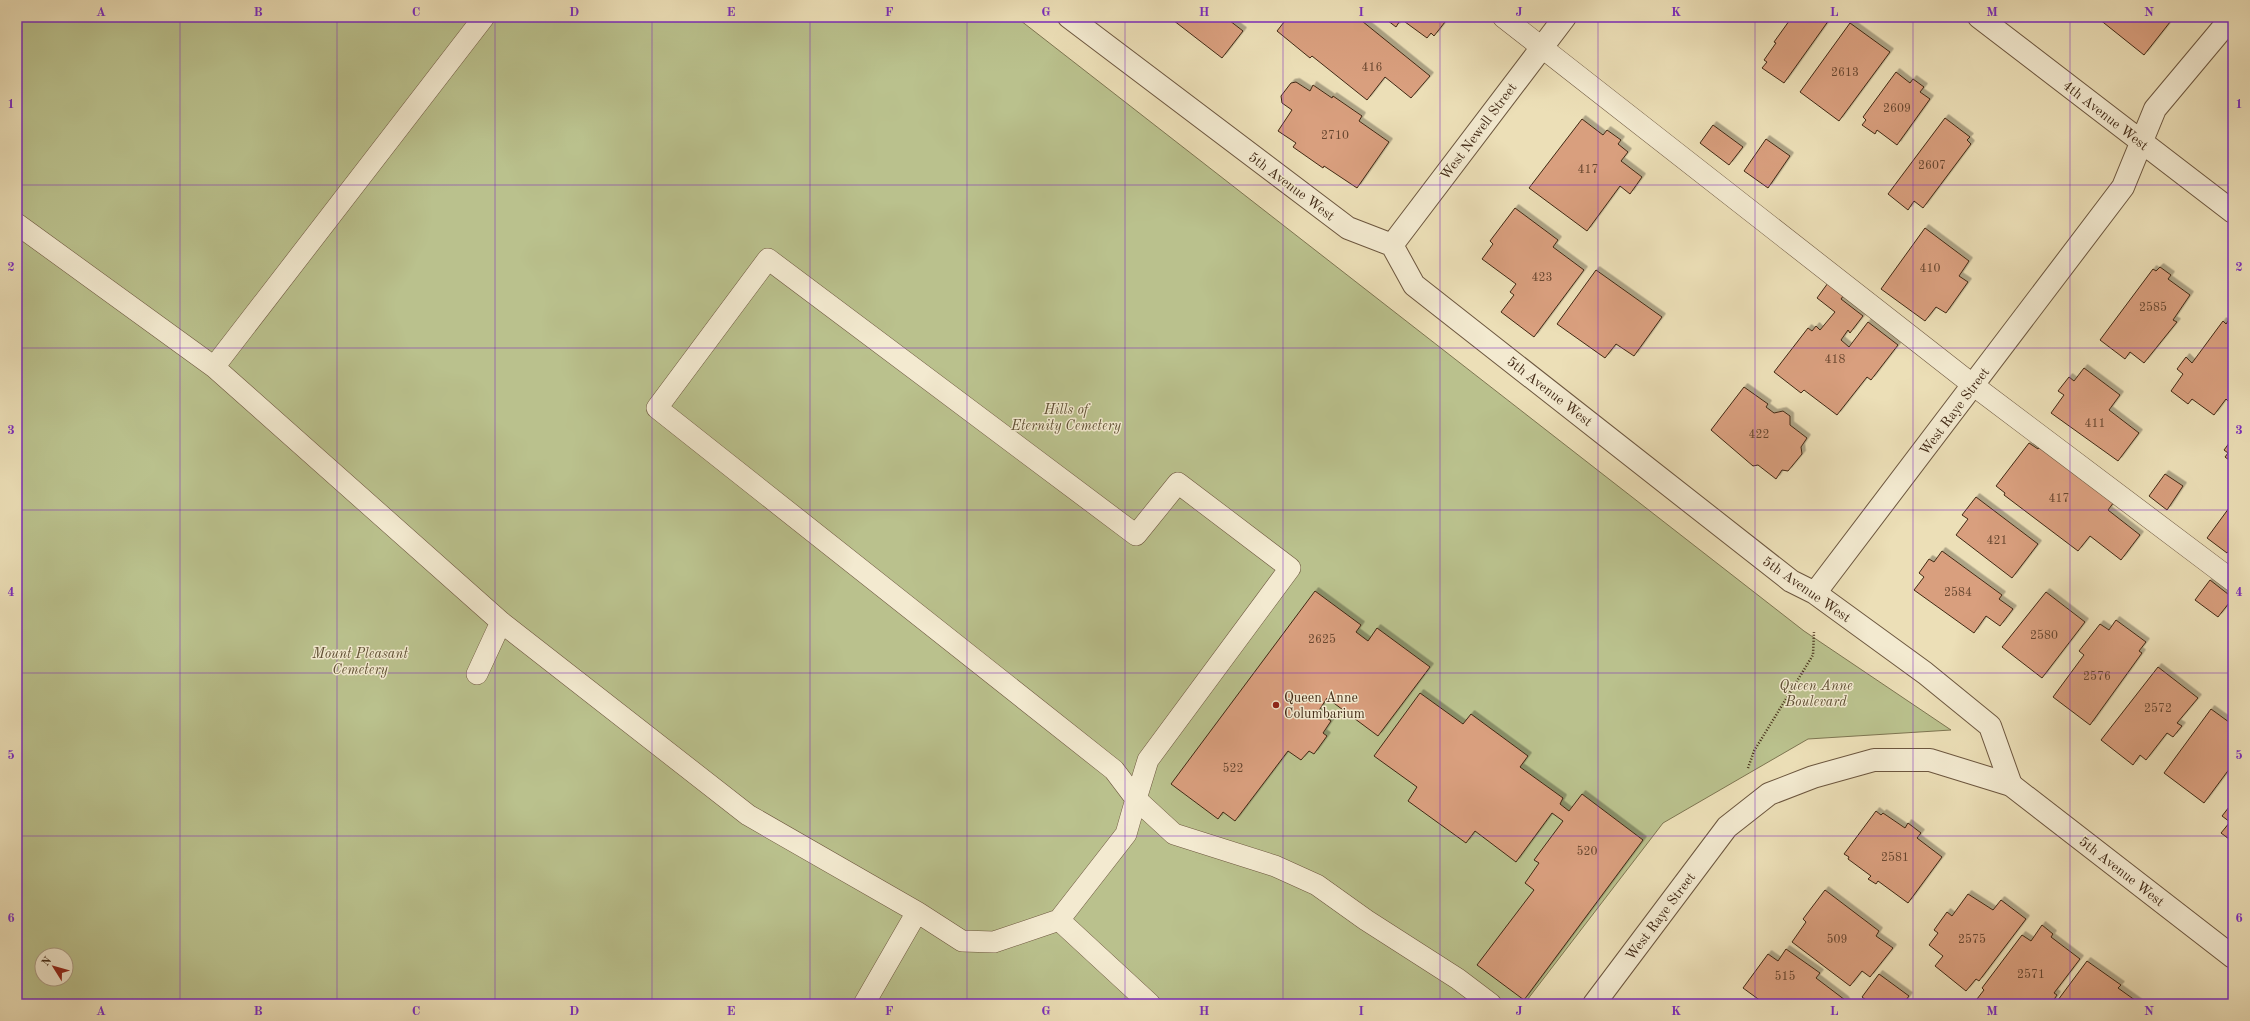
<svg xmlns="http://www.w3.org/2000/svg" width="2250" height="1021" viewBox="0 0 2250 1021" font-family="'Old Standard TT',serif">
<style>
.green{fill:#bac18d;stroke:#7e7551;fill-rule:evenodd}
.building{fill:#d99f7e;stroke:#412915;filter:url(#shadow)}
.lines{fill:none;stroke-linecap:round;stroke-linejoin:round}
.service-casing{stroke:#6c563e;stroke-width:22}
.minor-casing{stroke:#6c563e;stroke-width:24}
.tertiary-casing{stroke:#6c563e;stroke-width:24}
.path{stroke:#412915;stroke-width:2.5;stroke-dasharray:1 2;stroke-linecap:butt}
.service{stroke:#f3ead0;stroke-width:21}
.minor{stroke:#f3ead0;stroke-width:22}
.tertiary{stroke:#f3ead0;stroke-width:22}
.grid{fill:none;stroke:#7b2cbf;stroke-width:1;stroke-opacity:0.55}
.poi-dot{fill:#8f2418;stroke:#f3ead0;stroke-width:1.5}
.labels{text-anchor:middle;stroke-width:3;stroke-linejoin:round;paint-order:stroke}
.number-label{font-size:12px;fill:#67462f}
.street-label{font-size:14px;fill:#412915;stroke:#f3ead0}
.park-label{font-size:14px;font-style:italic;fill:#5f4f33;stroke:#f3ead0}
.poi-label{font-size:14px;fill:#412915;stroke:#f3ead0;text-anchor:start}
.neatline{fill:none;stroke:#7b2cbf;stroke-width:1.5}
.grid-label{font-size:13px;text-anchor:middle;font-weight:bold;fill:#7b2cbf}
</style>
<defs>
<filter id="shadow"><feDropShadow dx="3.5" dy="-3.5" stdDeviation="0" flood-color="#0004"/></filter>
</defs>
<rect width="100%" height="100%" fill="#ecdfb7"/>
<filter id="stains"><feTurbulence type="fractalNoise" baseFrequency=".005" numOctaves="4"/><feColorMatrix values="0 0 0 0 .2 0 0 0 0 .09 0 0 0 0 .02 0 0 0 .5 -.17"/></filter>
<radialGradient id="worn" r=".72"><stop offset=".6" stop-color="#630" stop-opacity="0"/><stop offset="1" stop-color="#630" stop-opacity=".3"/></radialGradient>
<path class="green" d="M17 17H1016L1804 631 1951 730 1808 739 1663 823 1524 1004H17ZM42 955H66V979H42Z"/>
<path class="building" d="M1169 17H1225L1243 31 1222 58Z
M1288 17H1357L1430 76 1411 98 1385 77 1367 100 1312 56 1310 58 1277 31Z
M1383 17H1444L1442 20 1445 22 1434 36 1431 33 1427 38 1401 19 1396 27Z
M1792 17H1825L1829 20 1784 83 1762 68 1767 62 1764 60 1776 43 1774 42Z
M2100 17H2174L2144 55 2099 19Z
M1850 23 1890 52 1839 121 1800 92Z
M1896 72 1910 83 1913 79 1924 87 1920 92 1930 99 1897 145 1877 130 1875 134 1862 125 1866 120 1863 117Z
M1296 82 1310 91 1313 85 1332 98 1333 96 1362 116 1359 121 1389 142 1357 188 1324 166 1323 168 1293 147 1296 143 1278 131 1292 110 1282 103 1281 96 1291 83Z
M1945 118 1970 137 1967 140 1971 144 1923 208 1914 201 1908 210 1888 194Z
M1582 119 1603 135 1607 130 1621 140 1618 144 1628 152 1621 161 1642 177 1630 194 1620 186 1587 231 1529 188Z
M1713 125 1743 147 1729 165 1700 143Z
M1766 139 1790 156 1768 188 1744 171Z
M1515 208 1558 240 1553 247 1584 270 1534 337 1501 312 1514 295 1510 292 1516 284 1482 259 1493 244 1490 241Z
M1925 228 1969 261 1959 276 1968 282 1946 313 1936 307 1925 321 1881 289Z
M2160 267 2171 275 2168 279 2190 295 2173 320 2177 322 2144 363 2130 352 2125 359 2100 340 2153 269 2156 271Z
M1596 270 1662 317 1634 356 1616 344 1605 358 1557 324Z
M1828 283 1844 295 1841 299 1863 316 1850 333 1848 330 1841 340 1849 347 1868 322 1898 345 1871 380 1867 377 1837 415 1804 390 1801 393 1774 372 1808 328 1812 331 1816 326 1820 330 1835 312 1817 298Z
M2231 317 2233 319V394L2228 401 2226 399 2214 415 2192 399 2188 404 2171 391 2183 374 2177 369 2186 357 2192 363 2223 321 2226 324Z
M2084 368 2120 395 2109 410 2139 433 2118 461 2051 413 2064 395 2058 391 2069 377 2074 381Z
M1744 387 1768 404 1766 407 1774 413 1783 411 1790 416V425L1807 438 1801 447 1802 454 1788 471 1782 470 1776 479 1758 465 1753 466 1711 430Z
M2233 438V463L2225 457 2228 453 2224 450Z
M2029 443 2038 449 2041 445 2114 502 2108 510 2140 535 2121 560 2090 536 2078 551 2004 495 2005 493 1996 486Z
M2165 474 2183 486 2167 510 2149 496Z
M1976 497 2038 544 2012 578 1956 535 1968 519 1962 515Z
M2229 508 2233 511V545L2227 553 2207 538Z
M1942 551 2002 595 1999 599 2013 609 2000 626 1986 616 1974 633 1914 590 1924 577 1919 573 1929 559 1934 562Z
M2210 580 2233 598 2218 617 2195 600Z
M1315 591 1361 625 1356 632 1368 641 1377 628 1430 667 1378 736 1327 698 1318 712 1331 721 1323 733 1327 736 1314 754 1309 751 1301 760 1288 751 1235 821 1223 812 1218 819 1171 784Z
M2046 592 2085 622 2042 678 2002 647Z
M2116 620 2146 642 2139 651 2142 653 2090 725 2053 697 2084 655 2079 651 2100 624 2109 630Z
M2158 667 2198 698 2177 723 2182 726 2173 737 2167 733 2146 760 2140 755 2133 765 2101 740Z
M1420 693 1463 724 1471 714 1528 756 1520 767 1563 798 1560 804 1569 811 1582 794 1643 840 1524 1000 1477 965 1534 890 1525 883 1539 863 1534 860 1563 821 1552 813 1516 862 1475 831 1466 843 1408 801 1417 787 1374 756Z
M2211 709 2233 725V764L2204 803 2164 773Z
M2233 802V842L2221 833 2230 822 2222 816Z
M1876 811 1881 815 1883 813 1905 828 1908 823 1921 833 1917 838 1942 857 1908 903 1878 881 1876 884 1868 879 1871 876 1848 859 1849 857 1844 854Z
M1825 890 1879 931 1876 936 1893 948 1870 977 1862 971 1850 986 1792 942 1806 922 1803 919Z
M1968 894 1993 910 2001 900 2026 919 1979 981 1976 979 1966 991 1935 966 1943 956 1929 945 1938 933 1934 930 1947 912 1952 916Z
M2042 925 2053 934 2051 937 2080 959 2054 993 2057 995 2051 1004H1983L1977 999 1984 990 1982 988 2022 935 2031 941Z
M1786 949 1820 973 1816 978 1845 1000 1847 1004H1765L1743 988 1768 954 1778 961Z
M2087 961 2121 985 2118 988 2139 1003 2138 1004H2055Z
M1879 974 1909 996 1903 1004H1871L1862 997Z"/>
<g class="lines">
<g class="service-casing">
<path id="service" d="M1503 17 1973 385 2233 581
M17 224 214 367 501 622 748 815 917 912 962 941 994 942 1059 920 1150 1004
M768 259 1136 535 1178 483 1290 568 1148 760 1136 799 1114 770 657 408Z
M214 367 484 17
M477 674 501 622
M1059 920 1126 834 1136 799 1174 834 1275 866 1317 885 1366 920 1458 979 1491 1004
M864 1004 917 912"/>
</g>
<g class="minor-casing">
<path id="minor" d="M1069 17 1348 228 1392 245 1414 285 1791 581 1815 593 1925 673 1990 726 2011 785
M1979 17 2233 212
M1392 245 1565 17
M1815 593 2123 187 2155 109 2232 17"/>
</g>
<g class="tertiary-casing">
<path id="tertiary" d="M1594 1004 1727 827 1769 794 1813 777 1874 760H1930L2011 785 2233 957"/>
</g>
<path class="path" d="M1748 768 1754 751 1813 655 1814 632"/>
<use href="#service" class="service"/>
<use href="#minor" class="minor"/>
<use href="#tertiary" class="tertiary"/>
</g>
<path class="grid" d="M180 17V1004M337 17V1004M495 17V1004M652 17V1004M810 17V1004M967 17V1004M1125 17V1004M1283 17V1004M1440 17V1004M1598 17V1004M1755 17V1004M1913 17V1004M2070 17V1004M17 185H2233M17 348H2233M17 510H2233M17 673H2233M17 836H2233"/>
<circle class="poi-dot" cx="1276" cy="705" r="4"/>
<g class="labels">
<g class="number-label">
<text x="1372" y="71">416</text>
<text x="1845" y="76">2613</text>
<text x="1897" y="112">2609</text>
<text x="1335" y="139">2710</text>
<text x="1932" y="169">2607</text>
<text x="1588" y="173">417</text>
<text x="1930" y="272">410</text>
<text x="1542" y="281">423</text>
<text x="2153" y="311">2585</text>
<text x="1835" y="363">418</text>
<text x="2095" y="427">411</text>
<text x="1759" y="438">422</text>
<text x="2059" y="502">417</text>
<text x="1997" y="544">421</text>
<text x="1958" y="596">2584</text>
<text x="2044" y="639">2580</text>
<text x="1322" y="643">2625</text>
<text x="2097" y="680">2576</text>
<text x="2158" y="712">2572</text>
<text x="1233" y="772">522</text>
<text x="1587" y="855">520</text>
<text x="1895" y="861">2581</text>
<text x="1837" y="943">509</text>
<text x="1972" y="943">2575</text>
<text x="2031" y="978">2571</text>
<text x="1785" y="980">515</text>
</g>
<g class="street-label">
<text transform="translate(2106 115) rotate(38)" y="5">4th Avenue West</text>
<text transform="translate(1478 131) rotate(-53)" y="5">West Newell Street</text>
<text transform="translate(1292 186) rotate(37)" y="5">5th Avenue West</text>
<text transform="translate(1550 391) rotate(38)" y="5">5th Avenue West</text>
<text transform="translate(1954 411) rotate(-53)" y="5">West Raye Street</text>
<text transform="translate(1807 589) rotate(35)" y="5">5th Avenue West</text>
<text transform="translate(2122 871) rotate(38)" y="5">5th Avenue West</text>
<text transform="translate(1660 916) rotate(-53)" y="5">West Raye Street</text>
</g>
<g class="park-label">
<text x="1066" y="414">Hills of<tspan x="1066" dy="16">Eternity Cemetery</tspan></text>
<text x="360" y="658">Mount Pleasant<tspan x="360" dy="16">Cemetery</tspan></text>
<text x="1816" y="690">Queen Anne<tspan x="1816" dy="16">Boulevard</tspan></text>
</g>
<g class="poi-label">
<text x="1284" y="702">Queen Anne<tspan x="1284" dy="16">Columbarium</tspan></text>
</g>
</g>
<rect width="2250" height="1021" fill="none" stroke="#ecdfb7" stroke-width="44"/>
<g transform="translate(54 967) rotate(307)"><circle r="19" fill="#f3ead0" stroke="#ac9d85"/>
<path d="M0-3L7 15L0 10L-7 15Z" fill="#8f2418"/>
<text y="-6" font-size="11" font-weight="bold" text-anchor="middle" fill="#412915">N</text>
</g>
<rect x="22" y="22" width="2206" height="977" class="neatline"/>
<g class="grid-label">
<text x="101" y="16">A</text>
<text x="258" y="16">B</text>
<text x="416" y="16">C</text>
<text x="574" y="16">D</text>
<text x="731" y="16">E</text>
<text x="889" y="16">F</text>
<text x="1046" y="16">G</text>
<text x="1204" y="16">H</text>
<text x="1361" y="16">I</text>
<text x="1519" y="16">J</text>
<text x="1676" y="16">K</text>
<text x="1834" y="16">L</text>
<text x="1992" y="16">M</text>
<text x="2149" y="16">N</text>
<text x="11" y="108">1</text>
<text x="2239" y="108">1</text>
<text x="11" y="271">2</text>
<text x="2239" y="271">2</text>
<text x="11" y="434">3</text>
<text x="2239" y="434">3</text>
<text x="11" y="596">4</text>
<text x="2239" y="596">4</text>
<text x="11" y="759">5</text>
<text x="2239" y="759">5</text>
<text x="11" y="922">6</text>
<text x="2239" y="922">6</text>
<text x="101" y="1015">A</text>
<text x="258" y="1015">B</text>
<text x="416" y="1015">C</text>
<text x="574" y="1015">D</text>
<text x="731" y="1015">E</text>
<text x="889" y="1015">F</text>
<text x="1046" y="1015">G</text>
<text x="1204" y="1015">H</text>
<text x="1361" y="1015">I</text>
<text x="1519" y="1015">J</text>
<text x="1676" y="1015">K</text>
<text x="1834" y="1015">L</text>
<text x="1992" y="1015">M</text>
<text x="2149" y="1015">N</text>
</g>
<rect width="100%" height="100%" filter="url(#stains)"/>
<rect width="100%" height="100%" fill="url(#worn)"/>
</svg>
